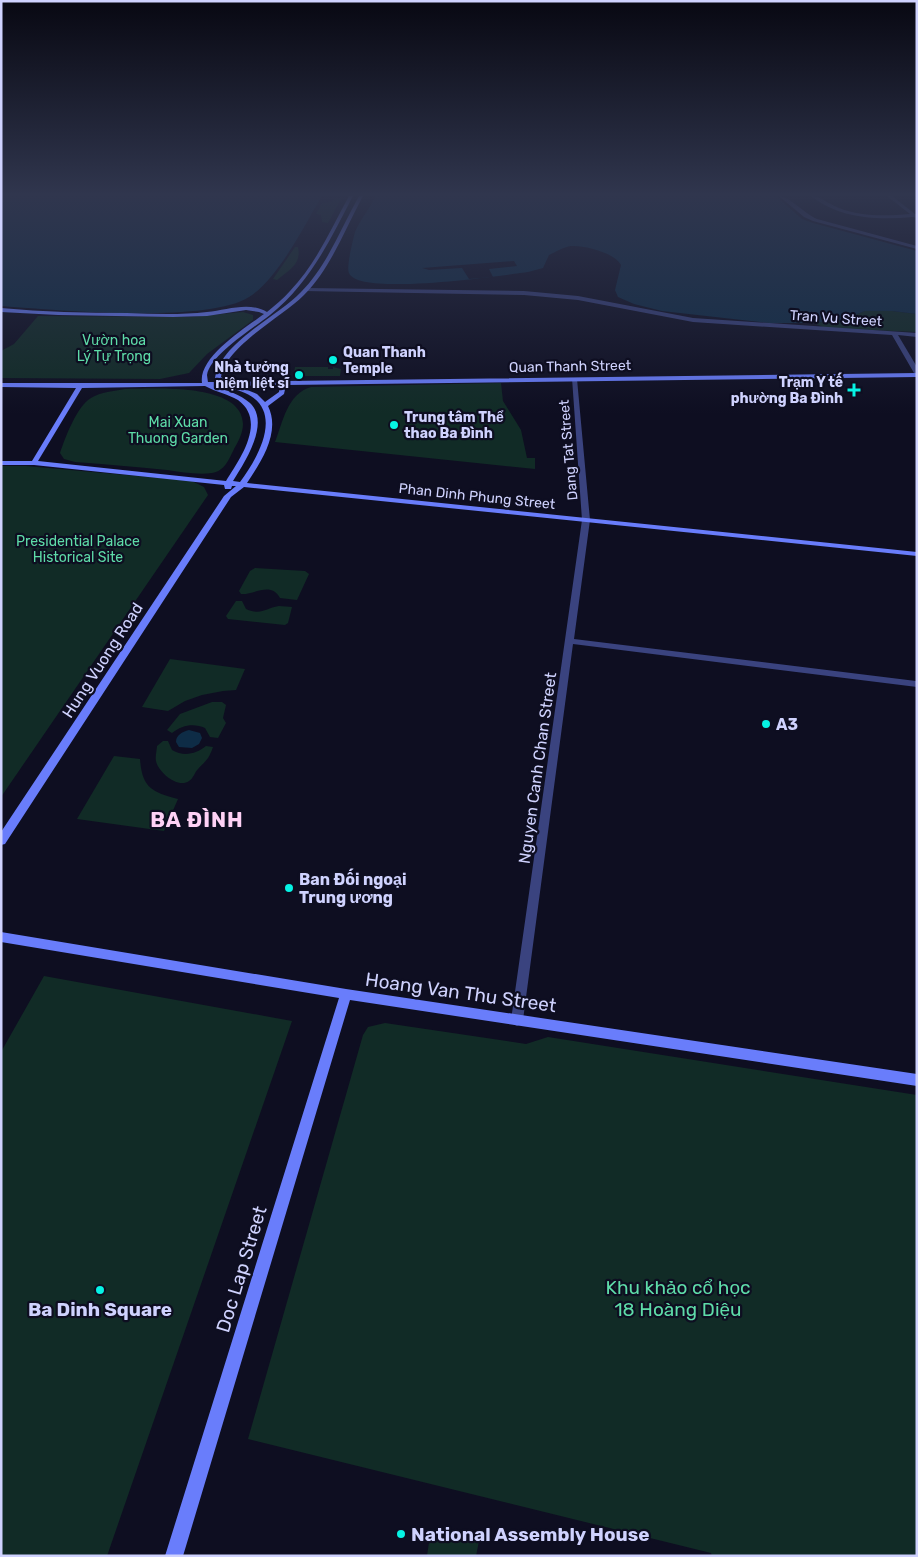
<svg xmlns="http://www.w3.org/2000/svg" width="918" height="1557" viewBox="0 0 918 1557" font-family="Rubik,sans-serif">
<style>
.green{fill:#112b26}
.water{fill:#0e2c46}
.pier{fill:#0e0e21}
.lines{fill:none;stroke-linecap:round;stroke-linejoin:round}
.street{fill:#3a437f;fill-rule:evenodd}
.secondary{fill:#697dfb;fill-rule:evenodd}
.poi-dot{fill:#06f3e4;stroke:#0e0e21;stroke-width:2}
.labels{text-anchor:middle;stroke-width:4.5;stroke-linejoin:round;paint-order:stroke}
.far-street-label{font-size:14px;fill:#cfd2fe;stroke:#0e0e21}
.far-park-label{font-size:14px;fill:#5edca8;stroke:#0e0e21}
.far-poi-label{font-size:14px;font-weight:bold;fill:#cfd2fe;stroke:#0e0e21;text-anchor:start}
.street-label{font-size:16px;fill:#cfd2fe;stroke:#0e0e21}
.poi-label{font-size:16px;font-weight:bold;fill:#cfd2fe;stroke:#0e0e21;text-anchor:start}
.near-street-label{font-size:19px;fill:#cfd2fe;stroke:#0e0e21}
.near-park-label{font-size:19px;fill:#5edca8;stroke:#0e0e21}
.near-poi-label{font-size:19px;font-weight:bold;fill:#cfd2fe;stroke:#0e0e21}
.district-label{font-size:21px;font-weight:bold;letter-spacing:1px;fill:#fed1f5;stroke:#0e0e21}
</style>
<rect width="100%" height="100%" fill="#0e0e21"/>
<path class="green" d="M335 199H341L328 223 322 222 321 215 316 214 322 203 332 202Z
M295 247H298C302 264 289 270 277 280L273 279Z
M865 311H892L917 314V332L825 328 814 323 842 320Z
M243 312 253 315V320L207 354 189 373 160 379 1 378V351L14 344 38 316 192 317Z
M295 367H328V369H333V367L341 369 340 376H304V373H294Z
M501 383 503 401 521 430 527 458H535V469L275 442C283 422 287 394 311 387Z
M125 389C153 389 242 382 243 424 243 433 238 442 234 449 229 459 225 471 212 473 198 475 181 472 167 470 136 467 106 464 75 462L64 459 60 453C65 438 77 406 91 398 101 392 114 391 125 389Z
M1 466H26L192 481 204 487 208 495 1 797Z
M255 568 305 571 309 574 297 600 280 598C271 581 254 595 241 594L239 591 250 571Z
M236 601H242L246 609C262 616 265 608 279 606 283 606 288 607 292 607L288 623 285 625 228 619 226 616Z
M170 659 245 669 236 690 223 691 202 695 185 701 168 711 142 707Z
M212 702H222L226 705 223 718 226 723 218 738 210 737 205 728C194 723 182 725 172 733L167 730 180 714Z
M163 741H168L172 750C184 757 196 754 206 746L213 747C208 761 206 760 198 769 195 772 193 779 189 781 178 789 158 772 156 761 155 756 157 750 157 746Z
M114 756 140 759C142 787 151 792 178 799L164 831 77 819Z
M44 976 292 1021 107 1556H1V1052Z
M385 1023 526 1044 548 1037 917 1095V1556H712L711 1553 248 1439 363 1035 368 1027Z
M431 1529 479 1541 476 1556H427Z"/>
<path class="water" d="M1 196H322C304 226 278 279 249 297 207 324 54 310 1 306Z
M376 196H776L802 219 813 223 917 251V314L892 311H865L842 320 814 323H769L662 311 634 304 618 297 615 290 621 265C615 253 585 245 571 246 563 247 556 252 549 255L543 268 528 272C504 275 358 297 349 273 346 267 353 240 355 232 360 220 370 208 376 196Z
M189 730 200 733 202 738 199 744 192 748 179 747 176 742C176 735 182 732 189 730Z"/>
<path class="pier" d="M514 261 517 266 489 269 493 277 469 279 462 268 429 270 422 268Z"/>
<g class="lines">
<path class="street" d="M779 196C789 196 805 214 817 219L917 246V249L813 221 804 217Z
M811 196C821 196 830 205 839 208 862 217 886 216 910 214L887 196H892L915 214H917V218L913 217C877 220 840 219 811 196Z
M306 288 524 291 578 296 693 318 917 333V337L898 335 917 367V375L914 373 892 335 693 322 578 300 524 295 304 291 303 290Z
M572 378 577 379 590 520 574 639 916 681 917 687 573 644 523 1020 521 1024 517 1026 513 1024 511 1020 582 520Z"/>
<path class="secondary" d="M349 196H353C330 240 310 283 270 315 255 327 210 355 207 375 207 375 208 382 208 382H220L215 378C221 342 277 317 301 292 327 266 341 228 359 196H363C345 229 331 268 304 295 282 317 226 346 221 377L228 382 280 381 283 380 286 381 917 373V377L286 385 284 394 268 406C281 432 261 462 247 483L917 552V556L244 487 231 497 5 844 1 845V832L224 496 236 486H232L231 489H225L224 485 34 465H1V461H32L76 388 1 387V383H202C198 357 245 328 264 314L259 312 246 310 207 316 173 317 58 315 1 312V308C43 312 85 313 127 313 154 314 181 315 207 312 227 310 249 301 267 312 275 305 283 299 290 291 316 264 331 229 349 196ZM280 385 279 392 265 402 257 394 237 386ZM205 386C216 392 228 394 238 400 267 421 240 459 226 481L38 461 82 388ZM215 386C226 386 235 389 245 393 285 411 258 458 240 482L233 481C244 463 271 423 250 403 240 394 227 391 215 386Z
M1 932 346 989 917 1074V1086L350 1000 183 1556H165L339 998 1 942Z"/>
</g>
<linearGradient id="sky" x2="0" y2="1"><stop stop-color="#080812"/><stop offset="0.47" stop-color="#30364e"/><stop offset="1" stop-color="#30364e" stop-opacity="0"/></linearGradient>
<rect width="918" height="414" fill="url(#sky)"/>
<g class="poi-dot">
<circle cx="333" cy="360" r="5"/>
<circle cx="299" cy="375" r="5"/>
<path d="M851.5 382.5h5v5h5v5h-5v5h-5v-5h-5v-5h5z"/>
<circle cx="394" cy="425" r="5"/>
<circle cx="766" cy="724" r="5"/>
<circle cx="289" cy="888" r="5"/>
<circle cx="100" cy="1290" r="5"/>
<circle cx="401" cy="1534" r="5"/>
</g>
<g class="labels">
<g class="far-street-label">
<text transform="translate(836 318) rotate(4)" y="5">Tran Vu Street</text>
<text transform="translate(570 366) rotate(-1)" y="5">Quan Thanh Street</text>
<text transform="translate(568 450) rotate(-95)" y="5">Dang Tat Street</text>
<text transform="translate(477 496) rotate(6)" y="5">Phan Dinh Phung Street</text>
</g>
<g class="far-park-label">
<text x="114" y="345">Vườn hoa<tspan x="114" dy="16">Lý Tự Trọng</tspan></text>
<text x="178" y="427">Mai Xuan<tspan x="178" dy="16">Thuong Garden</tspan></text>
<text x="78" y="546">Presidential Palace<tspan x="78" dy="16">Historical Site</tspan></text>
</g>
<g class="far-poi-label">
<text x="343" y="357">Quan Thanh<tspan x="343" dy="16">Temple</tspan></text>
<text x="289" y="372" text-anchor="end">Nhà tưởng<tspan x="289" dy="16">niệm liệt sĩ</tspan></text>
<text x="843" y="387" text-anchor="end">Trạm Y tế<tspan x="843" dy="16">phường Ba Đình</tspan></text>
<text x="404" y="422">Trung tâm Thể<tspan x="404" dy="16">thao Ba Đình</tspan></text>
</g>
<g class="street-label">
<text transform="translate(102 660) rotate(-57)" y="6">Hung Vuong Road</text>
<text transform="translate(537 768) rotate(-82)" y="6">Nguyen Canh Chan Street</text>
</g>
<g class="poi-label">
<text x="776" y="730">A3</text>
<text x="299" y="885">Ban Đối ngoại<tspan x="299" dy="18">Trung ương</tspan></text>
</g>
<g class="near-street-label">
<text transform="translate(461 992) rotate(8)" y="7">Hoang Van Thu Street</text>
<text transform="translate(241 1269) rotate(-73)" y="7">Doc Lap Street</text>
</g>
<g class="near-park-label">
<text x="678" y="1294">Khu khảo cổ học<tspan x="678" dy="22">18 Hoàng Diệu</tspan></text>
</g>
<g class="near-poi-label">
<text x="100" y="1316">Ba Dinh Square</text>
<text x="411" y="1541" text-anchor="start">National Assembly House</text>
</g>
<g class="district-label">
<text x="197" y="827">BA ĐÌNH</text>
</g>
</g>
<rect width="918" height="1557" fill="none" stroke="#cfd2fe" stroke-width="5"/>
</svg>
